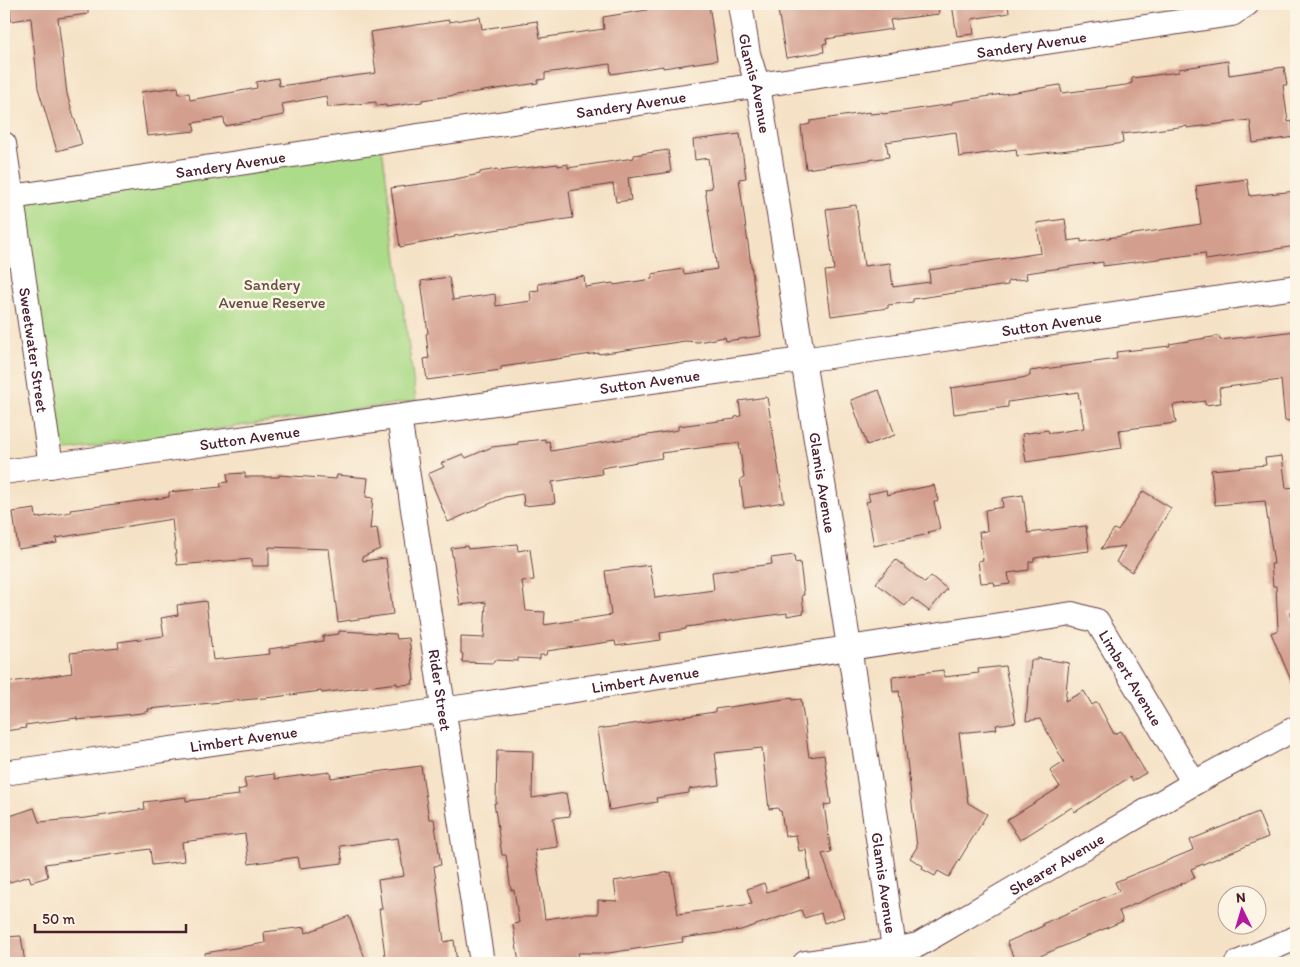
<svg xmlns="http://www.w3.org/2000/svg" width="1300" height="967" viewBox="0 0 1300 967" font-family="Itim,sans-serif">
<style>
.green{fill:#acdb89;stroke:#7b7d5a}
.building{fill:#d39e8d}
.lines{fill:none;stroke-linecap:round;stroke-linejoin:round}
.minor-casing{stroke:#643c42;stroke-width:26}
.minor{stroke:#fff;stroke-width:24}
.labels{text-anchor:middle;stroke-width:5;stroke-linejoin:round;paint-order:stroke}
.street-label{font-size:16px;fill:#4a1f2b;stroke:#fcf5e5}
.park-label{font-size:16px;fill:#624e42;stroke:#fcf5e5}
</style>
<rect width="100%" height="100%" fill="#fcf5e5"/>
<filter id="ink" filterUnits="userSpaceOnUse"><feTurbulence type="fractalNoise" baseFrequency=".02" numOctaves="2"/><feDisplacementMap in="SourceGraphic" scale="10" xChannelSelector="R" yChannelSelector="G"/><feConvolveMatrix kernelMatrix="1 2 1 2 8 2 1 2 1" color-interpolation-filters="sRGB"/></filter>
<filter id="wash" filterUnits="userSpaceOnUse"><feTurbulence type="fractalNoise" baseFrequency=".0096" numOctaves="4" result="noise"/><feDisplacementMap in="SourceGraphic" scale="20" xChannelSelector="R" yChannelSelector="G"/><feGaussianBlur stdDeviation="1.12" result="paint"/><feColorMatrix in="noise" values="0 0 0 0 0 0 0 0 0 0 0 0 0 0 0 0 0 1.4 0 .05"/><feComposite in="paint" operator="in"/></filter>
<g filter="url(#wash)">
<rect width="100%" height="100%" fill="#f5e2c6"/>
<path class="green" d="M382 147 416 401 55 452 17 202Z"/>
<g id="blocks">
<path class="building" d="M9 4H88V14L58 18 67 94 82 144 57 151 38 88 31 18 11 21Z
M646 4H709L717 60 663 68V66L611 74 610 64 545 73V79L538 80V83L422 100V102L386 107V105L376 106V102L328 107 326 96 282 104 284 115 225 126 224 118 193 123 195 131 147 136 141 92 178 87 179 94 189 93 190 100 257 88 256 82 278 78 279 86 376 73 370 32 449 20V22L480 17 482 29 537 21 540 38 604 29 603 17 647 10Z
M777 4H938L939 14 890 20 892 29 826 39 827 43 823 44 824 52 786 58Z
M952 4H1008L1009 13 972 19 974 34 957 36Z
M1228 61 1229 75 1284 67 1287 85H1283L1288 122 1292 121 1294 137 1253 143 1250 120 1187 128V126L1122 134 1123 143 1103 146 1017 156 1016 149 959 157 956 132 886 142 889 157 806 169 801 126 810 124V121L870 112V114L882 113 883 114 952 104V102L1060 85 1062 93 1126 85 1132 83V78L1179 72V69Z
M740 134 746 178 739 179 761 336 726 341 725 337 698 342 685 341 599 354V353L501 367V370L427 380 424 359 429 358 426 334 428 333 421 281 449 277 453 300 495 294 496 306 531 301 530 291 539 290 538 284 584 276 585 287 613 283 614 285 652 279V274L683 269 684 274 717 269 705 189 712 188 708 158 695 160 693 140Z
M668 150 671 172 628 178 631 200 616 202 613 184 569 191 573 218 454 236 455 237 400 247 391 188 450 180 480 174V172L497 169 498 171 558 164V166L568 164V168L634 158V155Z
M1247 179 1250 196 1296 191V246L1206 260 1205 253 1103 266V262L1026 273 1027 279 1008 281V285L913 299V302L888 305V308L831 316 825 271 834 270 826 209 856 205 864 266 890 263 893 287 930 282 929 270 1041 253 1037 223 1065 219 1068 241 1081 239V242L1201 224 1196 186Z
M1296 331V420L1285 421 1281 380 1219 388 1221 403 1205 405V401L1173 405 1176 423 1119 430 1122 448 1026 462 1022 434 1048 430 1049 433H1054L1084 428 1078 392 1008 402V407L954 414 951 388 1021 378 1030 376V371L1117 359 1116 352 1170 346 1169 344 1219 336 1220 340Z
M879 390 895 435 867 445 851 400Z
M767 397 784 502 744 508 740 479 744 478 739 443 661 453 662 458 601 468 602 474 552 482 555 503 524 506 523 494 505 497 448 522 428 474 444 467 441 463 463 454 466 458 492 447 518 444V442L545 439V442L549 441 551 451 678 430V426L735 419V417L741 416 739 401Z
M1282 456 1286 488 1296 487V611L1289 612 1296 630V692L1271 633 1278 630 1276 586H1273L1271 564H1274L1265 501 1215 505 1211 470 1266 465 1265 458Z
M245 473V477H279V475L336 479 337 475 368 478 366 497 373 498 370 529 377 528 380 549 362 557 363 561 386 558 393 614 338 622 329 549 269 547V566H252V559L177 565 172 519 56 538 57 543 18 549 13 512 35 509 36 518 71 512 70 510 169 497V492L221 487 220 483 228 482 227 474Z
M934 485 938 501 934 502 940 529 928 532 929 534 874 546 866 502 870 501 868 494 886 490 887 495Z
M1143 491 1171 508 1132 572 1116 562 1125 546 1101 549 1114 529 1118 531Z
M1023 495 1028 533 1086 526 1089 551 1034 558V561L1029 562V570L1008 573 1010 584 995 586 994 582 981 583 978 561 983 560 979 532 987 531 985 510 1003 507 1002 498Z
M517 544 518 551 530 549 534 580 522 581 526 611 545 612 544 625 611 615 605 571 650 565 655 598 714 590 712 572 772 564 771 558 794 555 795 563 800 562 804 595H802L804 613 787 616V613L686 627V629L660 633 661 640 616 646 615 641 547 651 546 655H540V659L518 658V661L494 660 493 663 462 662 463 654 461 653V637L484 638 486 602 460 605 451 548 467 546 468 549Z
M896 560 925 583 931 576 947 589 929 611 912 598 905 606 876 583Z
M206 601 213 660 270 654 269 649 323 641V636L339 634V631L396 634 397 639 409 638 414 681H412L413 684 397 685V683L322 693 321 691 275 697 148 709 149 711 142 713 77 720V718L25 725 26 728 5 731 4 683 72 673 70 653 119 648 118 642 164 636 161 618 178 615 177 605Z
M1037 658 1069 663 1065 701 1084 691 1092 705 1097 702 1114 734 1121 731 1146 773 1132 781 1130 777 1075 812 1072 807 1020 840 1007 820 1060 787 1050 771 1064 762 1040 719 1026 721 1031 660H1037Z
M1005 666 1016 722 996 725 997 729 959 733 968 803 987 814 949 877 938 871 935 876 922 869 923 866 910 858 917 847 899 691 893 692 892 677 943 670 944 677 979 673 978 669Z
M792 698V700L801 699 809 757 824 755 831 804 824 805 831 852 822 854 844 917 824 923 821 913 804 918 801 910 741 930 682 938 683 942 608 953H578L580 963H519L513 924 519 923 514 890H511L506 855H502L494 803H496L497 750 533 751 532 798 566 793 570 816 553 818 558 847 535 850 545 919 580 914H598V900L617 901 614 881 671 872 678 914 752 904 747 889 764 883 767 892 810 878 806 850 799 851 796 835 785 836 781 811H779L778 808 769 809 762 748 715 753 719 785 689 789V793L656 798 657 802 609 810 598 729 715 712V709Z
M421 766 429 819H434L441 865 434 866 444 942 454 940 457 963H386L379 909H382L378 880 404 876 398 838 340 846 343 863 300 868 298 857 249 864 245 834 182 842 184 861 152 865 150 849 45 864 48 877 31 882 29 876 4 884V818L34 808 39 822 86 818 145 809 144 802 186 797V801L239 795 238 790 246 788 244 778 274 774 275 779 330 772 331 778Z
M1258 812 1268 837 1191 869 1195 878 1119 911 1123 921 1040 956 1043 963H1016L1007 942 1043 926 1042 924 1119 891 1115 882 1193 850 1190 840Z
M349 916 367 963H206L205 953 265 943 264 932 305 927 306 933Z
M21 936 25 963H4V937Z"/>
</g>
</g>
<g filter="url(#ink)">
<use href="#blocks" fill-opacity="0" stroke="#643c42" stroke-width="1"/>
<g class="lines">
<g class="minor-casing">
<g id="minor">
<path id="s1" d="M740 4 748 54 758 86C806 378 855 670 896 963"/>
<path id="s2" d="M4 144 51 466"/>
<path id="s3" d="M12 197 1232 14 1247 4"/>
<path id="s4" d="M399 417 482 963"/>
<path id="s5" d="M4 472 816 358 1296 287"/>
<path id="s6" d="M4 773 443 710 1072 614 1097 621 1194 783"/>
<path id="s7" d="M805 963 894 950 918 945 1194 783 1296 728"/>
<path d="M1237 963 1296 938"/>
</g>
</g>
<use href="#minor" class="minor"/>
</g>
</g>
<g class="labels">
<g class="street-label">
<text dy="6" stroke="none"><textPath href="#s3" startOffset="1031">Sandery Avenue</textPath></text>
<text dy="6" stroke="none"><textPath href="#s1" startOffset="81">Glamis Avenue</textPath></text>
<text dy="6" stroke="none"><textPath href="#s3" startOffset="626">Sandery Avenue</textPath></text>
<text dy="6" stroke="none"><textPath href="#s3" startOffset="221">Sandery Avenue</textPath></text>
<text dy="6" stroke="none"><textPath href="#s5" startOffset="1058">Sutton Avenue</textPath></text>
<text dy="6" stroke="none"><textPath href="#s2" startOffset="208">Sweetwater Street</textPath></text>
<text dy="6" stroke="none"><textPath href="#s5" startOffset="652">Sutton Avenue</textPath></text>
<text dy="6" stroke="none"><textPath href="#s5" startOffset="248">Sutton Avenue</textPath></text>
<text dy="6" stroke="none"><textPath href="#s1" startOffset="486">Glamis Avenue</textPath></text>
<text dy="6" stroke="none"><textPath href="#s6" startOffset="1172">Limbert Avenue</textPath></text>
<text dy="6" stroke="none"><textPath href="#s6" startOffset="648">Limbert Avenue</textPath></text>
<text dy="6" stroke="none"><textPath href="#s4" startOffset="276">Rider Street</textPath></text>
<text dy="6" stroke="none"><textPath href="#s6" startOffset="242">Limbert Avenue</textPath></text>
<text dy="6" stroke="none"><textPath href="#s7" startOffset="275">Shearer Avenue</textPath></text>
<text dy="6" stroke="none"><textPath href="#s1" startOffset="891">Glamis Avenue</textPath></text>
</g>
<g class="park-label">
<text x="272" y="290">Sandery<tspan x="272" dy="18">Avenue Reserve</tspan></text>
</g>
</g>
<rect width="1300" height="967" fill="none" stroke="#fcf5e5" stroke-width="20"/>
<g transform="translate(1242 910) rotate(355)"><circle r="24" fill="#fcf5e5" stroke="#b59f9b"/>
<path d="M0-4L9 19L0 12L-9 19Z" fill="#b5179e"/>
<text y="-8" font-size="14" font-weight="bold" text-anchor="middle" fill="#4a1f2b">N</text>
</g>
<path d="M35 924v8h151v-8" fill="none" stroke="#4a1f2b" stroke-width="2.5"/>
<text x="42" y="924" font-size="15" fill="#4a1f2b" stroke="#fcf5e5" stroke-width="4" paint-order="stroke">50 m</text>
</svg>
